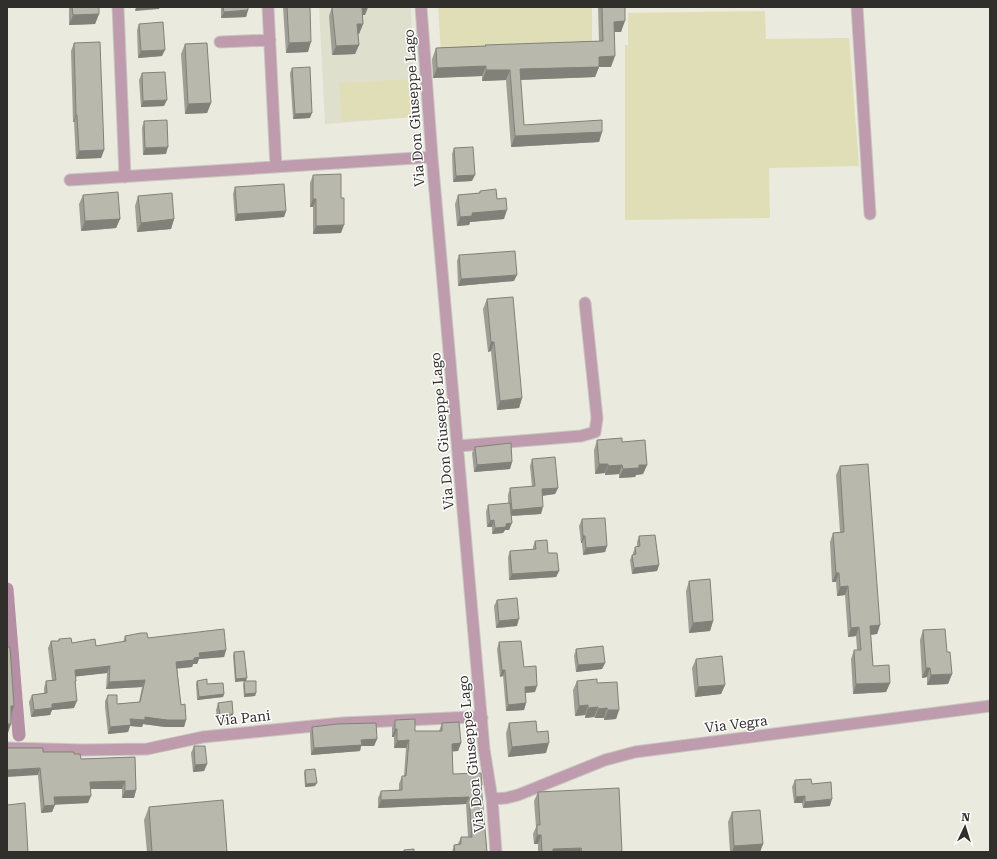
<svg xmlns="http://www.w3.org/2000/svg" width="997" height="859" viewBox="0 0 997 859" font-family="'Roboto Serif',serif">
<style>
.built{fill:#dfdfcd}
.park{fill:#dfdeb7}
.lines{fill:none;stroke-linecap:round;stroke-linejoin:round}
.canal{stroke:#b590a4;stroke-width:13}
.minor-casing{stroke:#c9c8bf;stroke-width:13}
.minor{stroke:#bf9bae;stroke-width:11}
.wall{fill:#9f9e95}
.shaded-wall{fill:#828179}
.building{fill:#b9b8ad;stroke:#828179}
.labels{text-anchor:middle;stroke-width:3;stroke-linejoin:round;paint-order:stroke}
.street-label{font-size:14px;fill:#302f2b;stroke:#fff}
</style>
<rect width="100%" height="100%" fill="#eaeadf"/>
<path class="built" d="M319 7H411L416 117 325 124Z"/>
<path class="park" d="M438 7H592V46L441 52Z
M765 11 766 39 849 38 859 166 769 168 770 218 625 220V45H628V13Z
M414 79 416 117 342 121 339 83Z"/>
<g class="lines">
<path class="canal" d="M7 589 19 735"/>
<g class="minor-casing">
<path id="minor" d="M118 7 125 177
M268 7 276 167
M421 7 432 157 484 749 492 799 496 852
M857 7 870 214
M220 42 270 40
M70 180 432 157
M458 446 581 436 595 432 597 418 585 303
M7 748 84 750 147 749 203 737 343 723 473 717 482 718
M492 799 506 798 518 795 605 760 635 752 990 706"/>
</g>
<use href="#minor" class="minor"/>
</g>
<path class="wall" d="M69 7H99V14L95 24 69 25Z
M221 7H248V10L246 17 221 18Z
M283 7H310L308 52 286 53Z
M332 7H368L365 15H362L363 24 359 34H358L359 45 355 54 332 55 329 16Z
M598 7H625L621 32H614L611 67H599L595 77 520 80 524 125 602 132 599 142 511 147 506 80 482 81V76L433 78 432 59 436 48 599 41Z
M139 24 162 56 138 58 137 30Z
M74 43 104 150 101 158 76 159 74 122H73L71 51Z
M185 44 211 103 207 113 185 114 181 54Z
M292 68 310 118 293 119 290 73Z
M142 73 164 106 141 107 139 80Z
M144 121 166 154 143 155 142 128Z
M454 148 472 181 453 182 452 154Z
M313 175 341 233 313 234V207H310V183Z
M235 187 286 211 284 217 235 221 233 194Z
M480 191 497 199 504 219 470 222 469 225 457 226 455 204 458 195 479 193Z
M83 195 120 219 116 228 81 231 79 204Z
M138 196 174 219 171 229 137 232 135 206Z
M459 255 514 281 458 286 457 261Z
M487 299 522 398 519 408 497 410 491 351 488 352 483 309Z
M597 440 622 442 647 465 643 474 636 475 635 477 619 478V474L605 475V473L595 474 594 450Z
M475 447 512 462 510 469 474 472 472 453Z
M532 459 558 488 555 494 542 496 541 514 511 516 509 530H505L503 533 492 534V527H487L486 512 488 505 508 504V495L510 488 532 487 530 466Z
M840 466 880 625 877 634 871 635 873 666 890 683 886 692 853 694 851 659 854 650H857L856 636 848 637 845 595 837 596 836 582H832L830 542 833 533 840 532 836 475Z
M582 519 607 546 605 552 583 555 582 543H581L579 526Z
M639 536 659 565 657 571 632 574 630 560 632 555H633V553L635 547H637V542Z
M535 541 548 553 559 571 556 577 509 580 508 557 510 551 533 549V547Z
M689 581 713 621 710 631 689 633 686 591Z
M497 600 517 626 496 628 494 606Z
M923 630 947 652 952 674 948 684 927 685V677L922 678 920 640Z
M125 636 226 650 224 657 199 659 197 664H193L192 667 177 668 181 705 186 720 184 727H165L143 724 142 727 130 726 128 732 108 734 105 707V701L108 695 117 704 139 702 142 687 106 689 107 673 76 676 74 708 52 710 50 715 31 717 29 702 32 695 44 693V688L46 681 52 680 48 648 51 641H58L59 639 72 643 96 646 123 642Z
M499 642 524 667 535 692 525 693 526 703 524 710 506 711 503 676 500 677 497 649Z
M576 649 605 663 602 669 576 672 574 656Z
M234 652 247 678 235 682 233 656Z
M696 659 725 685 721 694 695 697 692 668Z
M197 681 207 684 224 694 223 697 197 700 196 684Z
M244 681 256 693 255 696 244 697 243 685Z
M577 681 597 683 619 710 616 719 604 720V718H595L594 717 585 718V715L575 716 573 690Z
M218 703 231 721 217 722 216 710Z
M395 720 415 731H439L442 723 461 743 458 751H452L453 774 481 786 487 852H452L454 845 458 844 461 837H468L466 804 378 808V798L381 791 399 790V784L402 776H404L406 748H394V737H392V728Z
M509 723 537 732 546 753 508 757 506 733Z
M312 727 377 739 374 746H361L360 751 311 755 310 733Z
M194 746 207 764 204 771 193 772 191 753Z
M43 752 74 754 81 759 135 757 136 790 134 798H122V789H91L88 803 55 804 52 812 41 813 38 775Z
M305 770 315 786 305 787 304 773Z
M795 780 812 784 830 806 803 808 802 803H794L792 787Z
M538 792 622 852H538V844H534L533 834 536 827 534 801Z
M149 807 227 852H147L144 820Z
M732 812 763 844 760 852H730L728 822Z"/>
<path class="shaded-wall" d="M136 7H160L159 9 135 11Z
M361 7H368L365 15H358Z
M248 10 246 17 221 18 224 12Z
M99 14 95 24 69 25 73 15Z
M625 21 621 32H610L614 22Z
M357 24H363L359 34H354Z
M311 42 308 52 286 53 289 43Z
M359 45 355 54 332 55 336 46Z
M165 50 162 56 138 58 141 51Z
M615 56 611 67H599L595 77 516 80 520 69 599 57Z
M486 66 482 76 433 78 437 68Z
M486 70H510L506 80 482 81Z
M167 100 164 106 141 107 143 101Z
M211 103 207 113 185 114 188 104Z
M312 113 310 118 293 119 295 114Z
M76 115H77L74 122H73Z
M602 132 599 142 511 147 515 136Z
M168 147 166 154 143 155 145 148Z
M104 150 101 158 76 159 79 151Z
M475 175 472 181 453 182 456 176Z
M313 199H316L313 207H310Z
M507 210 504 219 470 222 469 225 457 226 460 217 472 213Z
M286 211 284 217 235 221 237 214Z
M120 219 116 228 81 231 85 221Z
M174 219 171 229 137 232 141 223Z
M344 225 341 233 313 234 316 226Z
M517 275 514 281 458 286 461 279Z
M491 342H494L491 351 488 352Z
M522 398 519 408 497 410 500 401Z
M512 462 510 469 474 472 477 465Z
M599 464H608L605 473 595 474Z
M622 465 619 474 605 475 608 466Z
M639 465H647L643 474 636 475 635 477 619 478 623 469Z
M558 488 555 494 539 496 542 489Z
M543 507 541 514 509 516 512 510Z
M494 520 492 527H487L490 521Z
M512 523 509 530H505L503 533 492 534 495 528 506 524Z
M583 536H585L582 543H581Z
M607 546 605 552 583 555 586 548Z
M659 565 657 571 632 574 634 568Z
M559 571 556 577 509 580 512 574Z
M836 573H839L836 582H832Z
M848 586 845 595 837 596 840 587Z
M519 619 517 626 496 628 499 621Z
M713 621 710 631 689 633 693 623Z
M880 625 877 634 867 635 870 626Z
M859 627 856 636 848 637 851 628Z
M226 650 224 657 199 659 197 664H193L192 667 174 669 176 662 194 658 199 653Z
M605 663 602 669 576 672 578 665Z
M110 666 107 673 72 677 75 670Z
M926 668H930L927 677 922 678Z
M502 670H505L503 676 500 677Z
M952 674 948 684 927 685 931 675Z
M247 678 246 681 235 682 236 679Z
M145 680 142 687 106 689 109 682Z
M890 683 886 692 853 694 856 684Z
M725 685 721 694 695 697 698 687Z
M537 686 535 692 522 693 525 687Z
M256 693 255 696 244 697 245 694Z
M224 694 223 697 197 700 199 697Z
M77 701 74 708 52 710 50 715 31 717 34 710 52 704Z
M526 703 524 710 506 711 508 705Z
M588 705 585 715 575 716 579 706Z
M11 706H14L11 715Z
M598 707 594 717 585 718 588 708Z
M607 708 604 718H595L598 709Z
M608 710H619L616 719 604 720Z
M233 714 231 721 217 722 220 715Z
M145 717 186 720 184 727H165L143 724 142 727 130 726 128 732 108 734 110 727 130 719Z
M7 724H11L8 733H7Z
M395 729H397L394 737H392Z
M377 739 374 746H361L360 751 311 755 314 748 361 740Z
M409 740 406 748H394L397 741Z
M461 743 458 751 449 752 452 744Z
M549 743 546 753 508 757 512 747Z
M207 764 204 771 193 772 195 765Z
M40 768 38 775 7 777V770Z
M125 781 122 789H88L90 782Z
M317 783 315 786 305 787 306 784Z
M136 790 134 798H122L125 791Z
M91 796 88 803 51 805 54 797Z
M805 796 802 803H794L796 797Z
M469 797 466 804 378 808 381 800Z
M832 799 830 806 803 808 805 802Z
M55 805 52 812 41 813 44 806Z
M537 835H541L538 844H534Z
M763 844 760 852H732L734 846Z
M581 848 580 852H552L553 849Z"/>
<path class="building" d="M72 7H99V14L73 15Z
M223 7H248V10L224 12Z
M287 7H310L311 42 289 43Z
M332 7H362L363 24H357L359 45 336 46Z
M602 7H625V21L614 22 615 56 599 57V67L520 69 524 125 602 120V132L515 136 510 70H486V66L437 68 436 48 486 46 485 45 603 41Z
M163 22 165 50 141 51 139 24Z
M100 42 104 150 79 151 77 115H76L74 43Z
M207 43 211 103 188 104 185 44Z
M310 67 312 113 295 114 292 68Z
M165 72 167 100 143 101 142 73Z
M167 120 168 147 145 148 144 121Z
M473 147 475 175 456 176 454 148Z
M341 174V198H344V225L316 226V199H313V175Z
M284 184 286 211 237 214 235 187Z
M496 189 497 199 506 198 507 210 472 213V216L460 217 458 195 480 193V191Z
M118 192 120 219 85 221 83 195Z
M172 193 174 219 141 223 138 196Z
M515 251 517 275 461 279 459 255Z
M513 297 522 398 500 401 494 342H491L487 299Z
M622 438V442L645 440 647 465H639V468L623 469 622 465 608 466V464H599L597 440Z
M511 443 512 462 477 465 475 447Z
M555 457 558 488 542 489 543 507 512 510 510 488 535 486 532 459Z
M868 464 880 625 870 626 873 666 889 665 890 683 856 684 854 650H861L859 627 851 628 848 586 840 587 839 573H836L833 533 844 532 840 466Z
M510 503 512 523 506 524V527L495 528 494 520 490 521 488 505Z
M605 518 607 546 586 548 585 536H583L582 519Z
M655 535 659 565 634 568 632 555 636 554 635 547 640 546 639 536Z
M547 540 548 553H557L559 571 512 574 510 551 536 549 535 541Z
M710 579 713 621 693 623 689 581Z
M517 598 519 619 499 621 497 600Z
M224 629 226 650 199 653 200 657 194 658V660L176 662 181 705 185 704 186 720H167L145 717V720L130 719 131 725 110 727 107 700 108 695H117V704L140 702 145 680 109 682 110 666 75 670 76 681H75L77 701 52 704V708L34 710 32 695 47 693 46 681 56 680 51 641H59V639L71 638 72 643 95 639 96 646 126 641 125 636 141 633H147L148 638Z
M945 629 947 652H950L952 674 931 675 930 668H926L923 630Z
M521 641 524 667 536 666 537 686 525 687 526 703 508 705 505 670H502L499 642Z
M603 646 605 663 578 665 576 649Z
M7 647H10L14 706H11V724H7Z
M244 651 247 678 236 679 234 652Z
M722 656 725 685 698 687 696 659Z
M207 679V684L223 683 224 694 199 697 197 681Z
M597 679V683L617 682 619 710H608L607 708 598 709V707L588 708V705L579 706 577 681Z
M244 681H256V693L245 694Z
M232 701 233 714 220 715 218 703Z
M415 719V731H442V723L459 722 461 743 452 744 453 774 481 773 482 785H481L487 852H455L454 845 461 844V837H472L469 797 381 800V791L402 790V776H406L409 740 397 741V729H395V720Z
M536 721 537 732 548 731 549 743 512 747 509 723Z
M376 723 377 739 361 740 362 745 314 748 312 727 337 724Z
M194 746H205L207 764 195 765Z
M7 748H43V752H74V754H80L81 759 135 757 136 790 125 791V781L90 782 91 796 54 797 55 805 44 806 40 768 7 770Z
M315 769 317 783 306 784 305 770Z
M811 779 812 784 831 782 832 799 805 802V796L796 797 795 780Z
M619 788 622 852H582L581 848 553 849V852H542L541 835H537V825H540L538 792Z
M223 800 227 852H152L149 807Z
M25 803 28 852H7V805Z
M760 810 763 844 734 846 732 812Z
M414 849V852H404V850Z"/>
<g class="labels">
<g class="street-label">
<text transform="translate(414 108) rotate(-94)" y="5">Via Don Giuseppe Lago</text>
<text transform="translate(442 431) rotate(-95)" y="5">Via Don Giuseppe Lago</text>
<text transform="translate(243 718) rotate(-6)" y="5">Via Pani</text>
<text transform="translate(736 724) rotate(-7)" y="5">Via Vegra</text>
<text transform="translate(471 754) rotate(-96)" y="5">Via Don Giuseppe Lago</text>
</g>
</g>
<rect width="997" height="859" fill="none" stroke="#302f2b" stroke-width="16"/>
<g transform="translate(965 827) rotate(4)" stroke="#ffffff" stroke-width="3" paint-order="stroke">
<path d="M0-3L7 15L0 10L-7 15Z" fill="#302f2b"/>
<text y="-6" font-size="11" font-weight="bold" text-anchor="middle" fill="#302f2b">N</text>
</g>
</svg>
